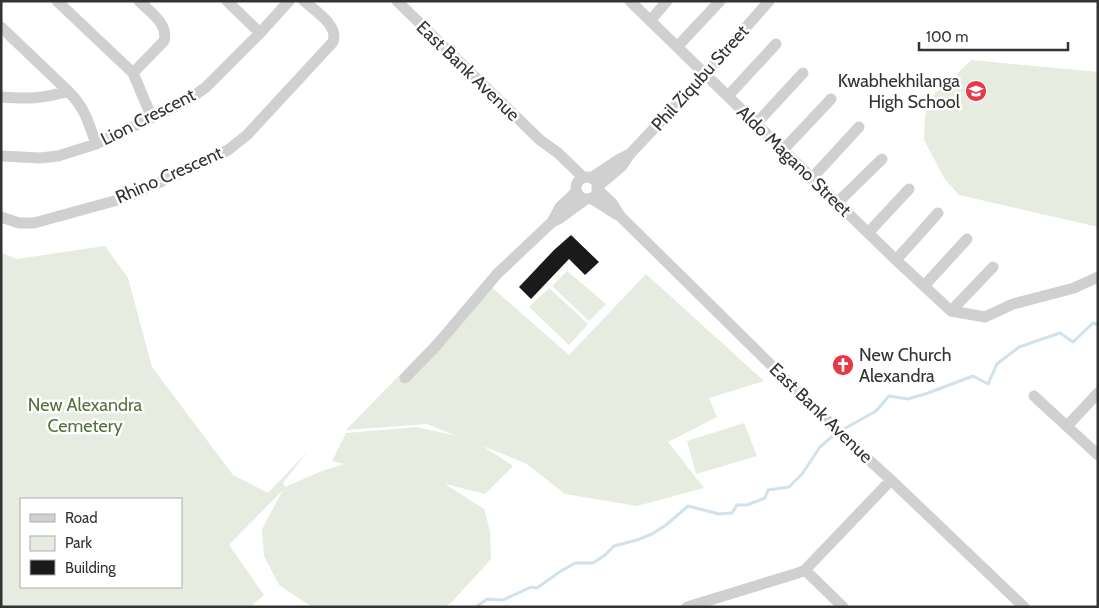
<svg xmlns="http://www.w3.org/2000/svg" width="1099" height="608" viewBox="0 0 1099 608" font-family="Cabin,sans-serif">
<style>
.green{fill:#e6ecdf;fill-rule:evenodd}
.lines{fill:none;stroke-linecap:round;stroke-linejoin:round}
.stream{stroke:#cfe2ee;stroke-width:3}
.building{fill:#1a1a1a}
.street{stroke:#d0d0d0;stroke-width:11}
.labels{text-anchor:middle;stroke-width:5;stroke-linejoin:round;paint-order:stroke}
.street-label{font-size:18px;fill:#333;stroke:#fff}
.poi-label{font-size:18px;fill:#333;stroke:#fff;text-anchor:end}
.park-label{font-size:18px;fill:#56703f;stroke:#fff}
</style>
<rect width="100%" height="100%" fill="#fff"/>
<path class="green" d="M971 60 1098 72V227L959 195 944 178 924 140 925 116 935 93 947 84Z
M105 246 128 278 152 367 233 475 268 493 308 451 283 483 285 487 322 471 344 464 332 461 346 433 417 427 456 436 427 424 346 430 488 284 569 355 646 274 764 381 709 398 717 417 668 442 704 488 637 506 565 494 527 464 483 446 513 466 485 494 445 484 484 509 490 531 491 559 451 603 444 607H312L279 585 264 556 262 529 283 490 229 545 264 595 250 607H1V253L17 259ZM21 499H181V587H21Z
M567 271 606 304 589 321 552 286Z
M549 288 588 324 569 345 529 307Z
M744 423 757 456 696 474 687 441Z"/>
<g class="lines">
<path class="stream" d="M842 430 876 411 889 396 908 399 928 393 973 376 988 384 997 364 1019 347 1060 333 1073 342 1093 323 1098 325
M476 607 487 599 503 600 531 587 537 588 561 571 575 563H593L605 555 614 546 637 540 652 534 666 525 688 506 719 514 732 513 737 505H747L765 498 768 490 789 487 802 474 820 447 836 433"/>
</g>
<path class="building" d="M571 235 599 262 585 275 569 259 531 299 519 287 554 250Z"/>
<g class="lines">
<path class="street" d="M57 1 133 73 152 118
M227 1 260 33
M397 1 540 140 558 153 583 177
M630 1 896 260 951 311 985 317 1013 304 1074 288 1098 277
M650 21 667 1
M1 27 68 91C43 99 27 99 1 97
M677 47 720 1
M133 73 164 41C169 24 150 12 139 1
M68 91C85 108 88 121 96 144
M728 96 776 44
M756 124 803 73
M783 150 831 99
M1 156 40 158 58 156 74 151 96 144 168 110 191 98 206 87 260 33 289 1
M576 188a11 11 0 1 1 22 0a11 11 0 1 1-22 0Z
M591 178 618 160 630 154
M812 178 859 127
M597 187 622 166 630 154 705 74 769 1
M597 189 612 203 620 216 847 440 891 480 1024 607
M591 198 616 214
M837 203 882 159
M1 217 19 223H34L114 201 132 195 214 157 228 150 247 135 333 42C339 25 315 11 304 1
M552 222 560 207 576 192
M868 233 909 189
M896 260 938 213
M924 286 967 239
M951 311 993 267
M405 378 436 346 497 274 552 222 560 218 586 199
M1034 396 1098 455
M1067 426 1098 393
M805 570 843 607
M687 607 798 573 805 570 891 480"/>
</g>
<defs>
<g id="school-disc" transform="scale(1.125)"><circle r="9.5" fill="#e63946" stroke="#fff"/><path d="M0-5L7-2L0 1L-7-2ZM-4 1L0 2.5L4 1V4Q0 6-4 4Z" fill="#fff"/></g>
<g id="church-disc" transform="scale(1.125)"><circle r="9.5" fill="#e63946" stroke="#fff"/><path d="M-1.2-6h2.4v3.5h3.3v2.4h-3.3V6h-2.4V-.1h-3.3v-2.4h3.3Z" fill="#fff"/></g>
</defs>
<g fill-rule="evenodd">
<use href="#school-disc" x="976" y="91"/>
<use href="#church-disc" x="843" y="365"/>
</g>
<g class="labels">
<g class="street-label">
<text transform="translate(468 71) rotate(44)" y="6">East Bank Avenue</text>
<text transform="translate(700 78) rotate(-48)" y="6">Phil Ziqubu Street</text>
<text transform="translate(148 117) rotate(-27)" y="6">Lion Crescent</text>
<text transform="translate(794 161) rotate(44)" y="6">Aldo Magano Street</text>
<text transform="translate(169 175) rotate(-24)" y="6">Rhino Crescent</text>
<text transform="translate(821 413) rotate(44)" y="6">East Bank Avenue</text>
</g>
<g class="poi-label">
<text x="960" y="87">Kwabhekhilanga<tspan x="960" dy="21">High School</tspan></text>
<text x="859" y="361" text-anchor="start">New Church<tspan x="859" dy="21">Alexandra</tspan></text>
</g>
<g class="park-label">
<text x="85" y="411">New Alexandra<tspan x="85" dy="21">Cemetery</tspan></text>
</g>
</g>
<rect width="1099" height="608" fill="none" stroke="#333333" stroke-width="5"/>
<rect x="20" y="498" width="162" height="90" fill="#ffffff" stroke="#adadad"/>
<rect x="30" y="514" width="25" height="8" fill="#d0d0d0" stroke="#adadad"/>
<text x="65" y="523" font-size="15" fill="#333333">Road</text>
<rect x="30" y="536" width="25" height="15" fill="#e6ecdf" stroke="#adadad"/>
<text x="65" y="548" font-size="15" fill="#333333">Park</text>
<rect x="30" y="560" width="25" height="15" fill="#1a1a1a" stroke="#adadad"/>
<text x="65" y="573" font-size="15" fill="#333333">Building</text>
<path d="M919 42v8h149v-8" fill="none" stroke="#333333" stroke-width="2.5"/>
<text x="926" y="42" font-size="15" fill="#333333" stroke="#ffffff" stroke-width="4" paint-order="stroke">100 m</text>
</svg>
